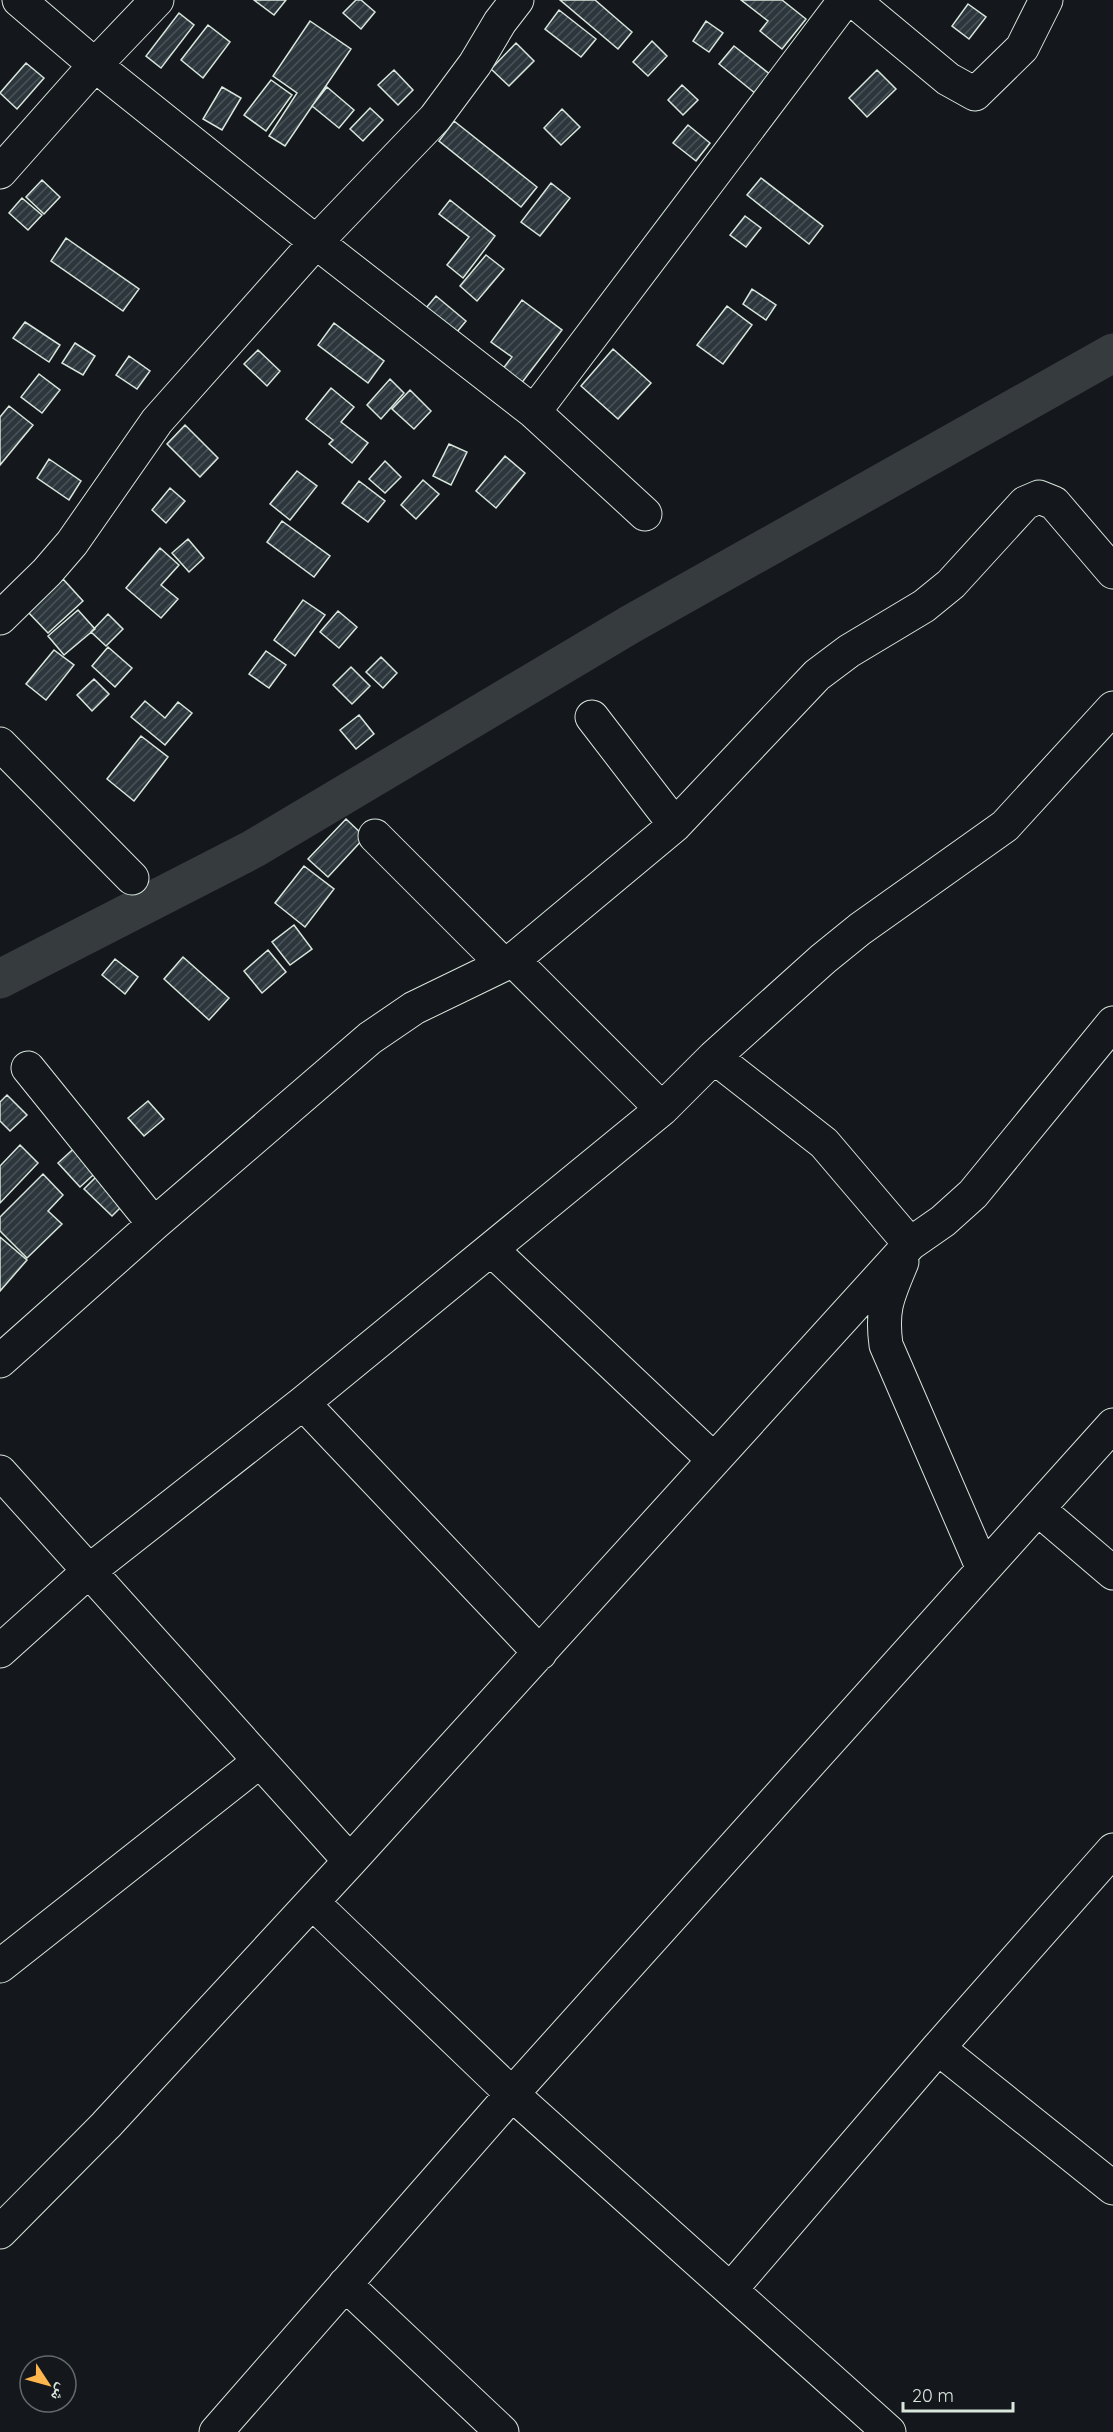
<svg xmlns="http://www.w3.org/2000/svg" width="1113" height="2432" viewBox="0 0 1113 2432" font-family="Quicksand,'Noto Naskh Arabic',sans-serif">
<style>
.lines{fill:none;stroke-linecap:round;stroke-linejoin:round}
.canal{stroke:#363b3e;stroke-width:39}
.building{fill:url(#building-hatch);stroke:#d8e6dc;stroke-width:1.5}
.street-casing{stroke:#d8e6dc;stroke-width:35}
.street{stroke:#14181c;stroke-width:33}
</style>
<defs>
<pattern id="building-hatch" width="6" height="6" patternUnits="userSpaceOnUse" patternTransform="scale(1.5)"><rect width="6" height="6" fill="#2c363c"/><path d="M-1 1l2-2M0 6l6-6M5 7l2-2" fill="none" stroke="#4a5358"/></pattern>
</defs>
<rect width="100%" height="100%" fill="#14181c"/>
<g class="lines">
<path class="canal" d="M0 979 253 849 631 624 1113 353"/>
</g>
<path class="building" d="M254 0H286L274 15Z
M356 0H361L375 12 361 29 343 13Z
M560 0H595L632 32 618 49Z
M741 0H782L806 19 782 49 760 31 768 21Z
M968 4 986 17 969 39 952 26Z
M559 10 596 39 581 57 545 29Z
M179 13 194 25 161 68 146 56Z
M310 21 351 49 285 146 269 136 297 93 273 76Z
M706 21 723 33 709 52 693 41Z
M208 25 230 42 203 78 181 60Z
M652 41 667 56 648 76 633 62Z
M516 43 534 61 509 86 491 69Z
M734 46 776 79 761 98 719 64Z
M26 63 44 78 17 109 0 93Z
M394 70 413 90 398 105 378 85Z
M877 70 896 89 867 117 849 98Z
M271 80 292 95 266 131 244 115Z
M682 85 698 100 683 115 668 100Z
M222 87 241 98 222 130 203 119Z
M327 87 354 110 339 128 312 106Z
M370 108 383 120 363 141 350 129Z
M562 109 580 127 561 145 544 128Z
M454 121 537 187 521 207 439 141Z
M688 125 710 143 696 161 673 143Z
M761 178 823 226 809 244 747 195Z
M42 180 60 197 44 214 26 197Z
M551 183 570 198 540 236 521 222Z
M22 198 42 215 28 230 9 213Z
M450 200 495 236 463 278 447 265 469 237 439 214Z
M745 216 761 228 746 247 730 235Z
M66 238 139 289 123 311 51 261Z
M486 255 504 269 477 301 460 286Z
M752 289 776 305 766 320 743 304Z
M436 296 466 321 451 339 421 314Z
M522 300 562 330 517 389 498 375 512 357 491 342Z
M727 306 752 325 723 364 697 345Z
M25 322 60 345 49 362 13 338Z
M334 323 384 361 368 383 318 345Z
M75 343 95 356 83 375 62 363Z
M613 349 651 383 618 419 581 386Z
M258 350 280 371 267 386 244 364Z
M129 356 150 371 137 389 116 375Z
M39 374 60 390 42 413 21 397Z
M390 379 404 393 381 419 367 405Z
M331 388 354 407 341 422 368 443 352 463 329 444 333 440 306 419Z
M410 390 431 411 414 429 392 409Z
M9 406 33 425 0 465V417Z
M185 425 218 458 200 477 167 444Z
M449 444 467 452 451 485 433 476Z
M505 456 525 473 496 508 476 491Z
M49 459 81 481 69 500 37 478Z
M385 461 401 477 385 493 369 479Z
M297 471 317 486 290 520 270 504Z
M423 480 439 494 416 519 401 505Z
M359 481 385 501 368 522 342 503Z
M170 488 185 501 166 523 152 510Z
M282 521 330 556 314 577 267 542Z
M188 539 204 558 189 572 172 553Z
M160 548 179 565 161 585 178 599 161 618 126 588Z
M63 579 83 601 48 633 28 612Z
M303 600 325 615 295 656 274 640Z
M78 610 95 629 64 655 48 636Z
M338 611 357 627 339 648 320 632Z
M108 614 123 629 106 646 91 632Z
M108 647 132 668 115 687 92 666Z
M54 650 74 665 46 700 26 684Z
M266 651 286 665 269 688 249 674Z
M381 657 397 673 383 688 366 672Z
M351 667 370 686 352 704 333 685Z
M94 679 109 694 92 711 77 695Z
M145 701 165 718 178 702 192 713 165 745 131 717Z
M359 715 374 734 356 749 340 730Z
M141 736 168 757 134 801 107 779Z
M346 819 365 837 328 877 308 859Z
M304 866 334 889 305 927 275 903Z
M294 925 312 949 290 965 272 942Z
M268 950 286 972 262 993 244 971Z
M183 957 229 998 209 1020 164 979Z
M115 959 138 977 125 994 102 975Z
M7 1095 27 1115 10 1131 0 1121V1102Z
M148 1101 164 1119 144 1136 128 1118Z
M81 1142 103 1166 80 1187 58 1163Z
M20 1145 38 1163 0 1203V1166Z
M100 1173 128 1200 112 1216 84 1189Z
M43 1174 63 1195 48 1211 62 1224 27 1258 0 1231V1217Z
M0 1237 27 1260 0 1291Z"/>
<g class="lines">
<g class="street-casing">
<path id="street" d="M19 0 95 65 316 242 534 412 645 514
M853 0 948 79 975 94 1022 48 1046 0
M0 172 95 65 157 0
M534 412 845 0
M0 618 47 572 72 543 157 421 316 242 435 118 475 64 500 22 517 0
M592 717 675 825
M0 744 132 878
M375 836 503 964
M513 960 662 1109
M714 1057 824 1143 910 1244
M28 1068 154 1224
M492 1250 714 1460
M902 1262C888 1296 881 1308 886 1345L983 1569
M0 1361 154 1224 370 1038 414 1008 513 960 675 825 817 675 849 651 924 606 951 584 1025 503 1039 497 1054 503 1113 572
M303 1403 540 1653
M0 1472 350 1861
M1038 1509 1113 1573
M0 1651 89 1571 303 1403 662 1109 714 1057 823 959 860 929 1005 826 1113 708
M312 1902 512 2094 889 2432
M0 1966 260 1761
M938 2048 1113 2188
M0 2232 106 2125 350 1861 910 1244 943 1221 973 1194 1113 1023
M345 2284 502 2432
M731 2289 938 2048 1113 1850
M216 2432 512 2094 1113 1425"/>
</g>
<use href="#street" class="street"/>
</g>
<g transform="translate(48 2384) rotate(126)"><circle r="28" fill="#14181c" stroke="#626a69" stroke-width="1.5"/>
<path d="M0-4.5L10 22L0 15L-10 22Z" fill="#ffb74d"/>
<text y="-9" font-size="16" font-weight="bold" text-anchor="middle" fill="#d8e6dc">ش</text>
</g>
<path d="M903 2402v9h110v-9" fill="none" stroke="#d8e6dc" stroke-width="3"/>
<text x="912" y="2402" font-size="18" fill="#d8e6dc" stroke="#14181c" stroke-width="4.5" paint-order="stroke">20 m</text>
</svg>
